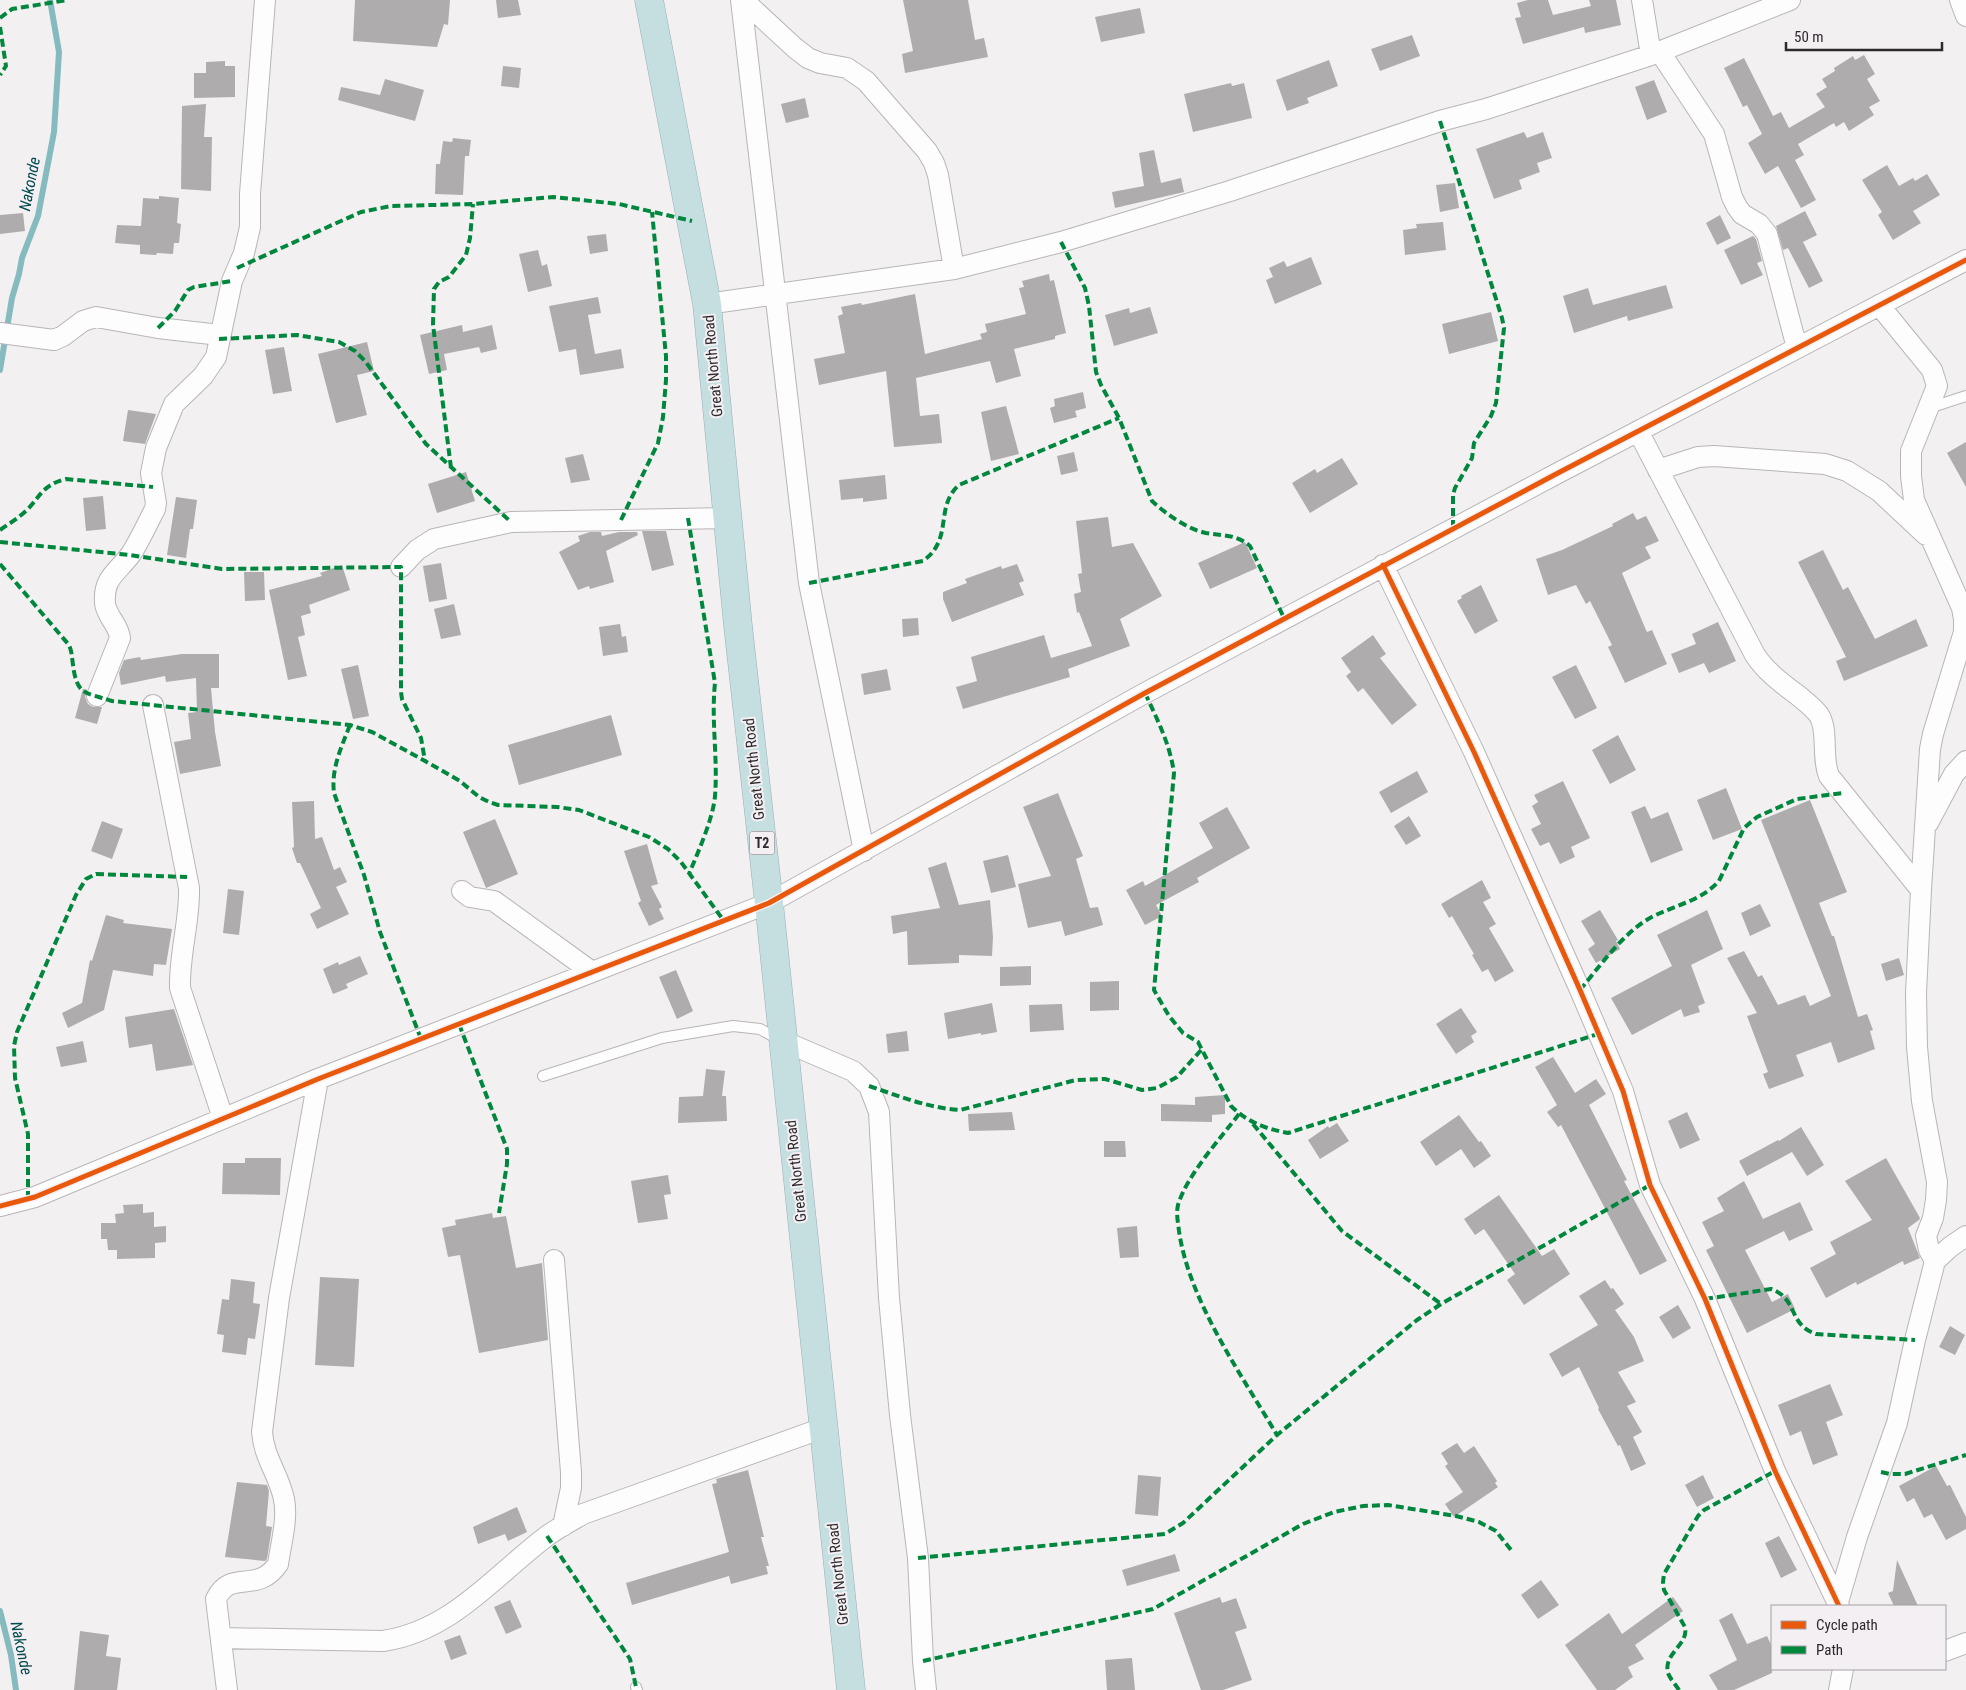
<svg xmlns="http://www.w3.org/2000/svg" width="1966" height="1690" viewBox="0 0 1966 1690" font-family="'Roboto Condensed',sans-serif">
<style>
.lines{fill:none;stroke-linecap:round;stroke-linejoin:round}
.stream{stroke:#85bbbe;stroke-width:6}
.building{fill:#aeacad}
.lane-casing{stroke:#b8b5b7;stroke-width:12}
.street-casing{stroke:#b8b5b7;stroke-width:22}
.highway-casing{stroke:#96b0b3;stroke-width:29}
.lane{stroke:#fdfdfd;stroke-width:10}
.street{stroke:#fdfdfd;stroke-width:20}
.highway{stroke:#c5dfe1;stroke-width:28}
.quiet{stroke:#00873e;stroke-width:4;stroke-dasharray:8 4;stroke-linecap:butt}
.cycleway-casing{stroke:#f4eff3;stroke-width:8}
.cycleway{stroke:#e8590c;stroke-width:5}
.labels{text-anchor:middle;stroke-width:4;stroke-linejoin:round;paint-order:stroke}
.shield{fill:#f4eff3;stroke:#686567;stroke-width:1}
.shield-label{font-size:14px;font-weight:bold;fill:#2c2a2b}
.street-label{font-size:15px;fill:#2c2a2b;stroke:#f4eff3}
.water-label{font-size:16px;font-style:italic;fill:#004a4d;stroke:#f4eff3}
</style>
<rect width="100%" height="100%" fill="#f3f0f2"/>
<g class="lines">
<path class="stream" d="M0 370 12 298 19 274 22 258 38 216 54 132 59 52 50 0
M0 1611 11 1655 16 1690"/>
</g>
<path class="building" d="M355 0H450L448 25 444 24 437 47 353 41Z
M496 0H518L521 15 498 18Z
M903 0H968L975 40 984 38 988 57 905 73 902 54 913 51Z
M1528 0H1548L1553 15 1591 6 1589 0H1616L1621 25 1585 33 1584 27 1523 44 1515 18 1521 17 1517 3Z
M1140 8 1145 33 1101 42 1095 17Z
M1412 35 1420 56 1380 71 1371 49Z
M1864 55 1875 74 1867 79 1880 101 1869 107 1874 115 1849 131 1844 122 1836 127 1834 123 1798 144 1804 155 1795 160 1816 200 1801 208 1778 166 1765 174 1748 143 1762 134 1747 105 1743 107 1724 68 1744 58 1773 116 1781 112 1789 128 1825 107 1816 94 1827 87 1822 79 1835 71 1834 68 1853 56 1855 60Z
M1329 60 1338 86 1307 98 1309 103 1287 111 1276 80Z
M225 61V66H235V97L194 98V73H206V62Z
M503 66 521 68 519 88 501 86Z
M385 79 424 90 415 121 338 100 341 87 380 95Z
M1654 80 1667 112 1647 120 1635 87Z
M1231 83 1232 86 1244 83 1252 118 1193 132 1184 94Z
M805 98 809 117 786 123 781 104Z
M206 104 204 137H212L211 191 181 189 182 106Z
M1524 132 1527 138 1543 132 1552 158 1537 163 1540 172 1519 180 1522 189 1494 199 1476 149Z
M453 138 471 140 469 156H465L463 195 435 194 436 164H440L443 141 452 142Z
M1154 150 1161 183 1181 178 1184 192 1115 208 1112 192 1144 186 1139 153Z
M1887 165 1899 186 1913 178 1915 181 1927 174 1940 195 1913 211 1921 223 1893 240 1878 215 1882 212 1862 180Z
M1455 183 1459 208 1440 212 1436 185Z
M159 196 179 198 177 223 181 224 179 243H174L173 254 157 253 156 255 140 254V245L115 243 117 225 141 226 143 198 159 199Z
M1805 211 1817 235 1803 242 1823 281 1809 288 1788 248 1783 250 1776 226Z
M23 213 25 231 0 234V215Z
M1720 215 1731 238 1717 245 1706 223Z
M1443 222 1446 250 1405 255 1403 230 1417 228 1416 224Z
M606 234 608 251 590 254 587 236Z
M1753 236 1756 239 1762 261 1757 263 1763 275 1741 285 1724 250Z
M538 250 542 266 547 264 552 286 528 292 519 254Z
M1311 257 1322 284 1275 304 1266 280 1273 277 1269 268 1284 261 1287 267Z
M1049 274 1050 281 1054 280 1066 333 1055 336V339L1014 349 1021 376 996 383 990 361 916 378 920 416 939 414 942 443 894 447 886 371 819 385 814 359 845 353 838 316 843 314 841 307 861 303 862 305 915 294 925 354 982 339 980 334 987 332 985 324 1026 314 1019 288 1024 287 1022 281Z
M1666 285 1673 308 1628 321 1627 316 1574 333 1563 296 1588 288 1593 305Z
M598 297 601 313 588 315 595 354 621 349 624 368 580 375 576 349 559 352 549 306Z
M1150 307 1158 333 1114 346 1105 315 1129 308 1130 313Z
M1491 312 1498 341 1449 354 1442 324Z
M462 325 463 332 492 325 497 349 481 353 479 347 444 354 447 370 429 374 420 335Z
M367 342 374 371 357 375 367 415 336 423 318 354Z
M284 347 292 391 273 394 265 350Z
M1083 392 1086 408 1075 411 1077 417 1054 423 1050 408 1055 406 1054 399Z
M1006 406 1019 454 991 461 981 412Z
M128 410 156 414 145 444 123 441Z
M1966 442V487L1947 453Z
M1074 452 1078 471 1061 475 1057 456Z
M583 454 590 480 571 483 565 458Z
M1342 458 1358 484 1310 513 1292 483 1315 469 1317 473Z
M466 472 475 501 437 513 428 484Z
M885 475 887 499 863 502V498L841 500 839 480Z
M103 496 106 529 86 531 83 498Z
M176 497 197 500 193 529H190L186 558 167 555Z
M1633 513 1637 520 1646 516 1659 541 1645 547 1651 558 1622 573 1646 630 1647 632 1652 630 1667 664 1625 683 1608 647 1612 645 1590 601 1586 604 1576 585 1548 595 1536 559 1562 550 1613 526 1612 524Z
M1108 517 1112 547 1133 543 1162 596 1120 619 1130 646 1068 669 1070 677 963 709 956 687 977 681 971 657 1044 635 1051 658 1092 646 1079 612 1077 613 1074 594 1081 592 1078 574 1082 573 1076 521Z
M642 531H666L674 565 652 571Z
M590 532H601L602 536 619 532H637L638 535 606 551 614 582 590 589 589 586 578 590 559 552 580 541 578 536Z
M1245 542 1257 568 1210 589 1198 563Z
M1823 550 1843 590 1848 587 1875 639 1916 619 1928 646 1844 681 1836 661 1846 657 1798 562Z
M441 563 447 599 429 602 423 566Z
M1017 564 1024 581 1019 583 1024 595 952 622 943 599V592L967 583 965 579 1001 566 1002 569Z
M342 565 350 590 309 605 311 613 301 616 305 635 298 637 307 676 288 680 269 590 322 576 320 573Z
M244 572H264L265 600 245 601Z
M1481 585 1498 621 1475 634 1457 601 1462 598 1461 596Z
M454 604 461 635 441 639 434 609Z
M918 618 919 635 903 637 902 619Z
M1718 622 1736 661 1709 673 1704 663 1679 673 1671 654 1696 644 1692 634Z
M620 624 622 637 626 636 628 652 603 656 599 627Z
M1373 635 1386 654 1380 658 1417 705 1392 725 1363 688 1358 692 1346 676 1351 672 1341 658Z
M182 654H219V688H211L215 732 221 766 180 774 174 742 191 739 188 713 197 712 196 678 166 682 165 676 121 685 119 673 124 660 140 657 141 660Z
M358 665 369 716 353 719 341 669Z
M1576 665 1597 708 1575 719 1552 677Z
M887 669 891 690 864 695 861 674Z
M83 689 87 690 85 697 88 704 93 707H102L97 724 75 718Z
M611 715 622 755 519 785 508 745Z
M1618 735 1636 770 1610 784 1592 750Z
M1417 771 1428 792 1391 813 1379 792Z
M1563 781 1590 838 1571 847 1575 857 1560 864 1549 842 1540 846 1531 829 1541 824 1532 806 1538 802 1534 795Z
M1726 788 1742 829 1713 840 1697 800Z
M1058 793 1083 856 1076 859 1090 908 1098 907 1103 925 1065 936 1061 921 1028 928 1018 884 1051 876 1023 807Z
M1810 800 1847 892 1819 903 1832 936H1834L1858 1017 1867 1014 1873 1030 1870 1031 1875 1049 1838 1063 1831 1042 1796 1055 1804 1076 1769 1089 1763 1074 1768 1072 1747 1016 1757 1013 1727 958 1744 951 1758 977 1762 975 1778 1005 1805 995 1810 1006 1831 996 1761 820Z
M314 801 315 839 322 837 334 870 340 867 347 882 336 887 349 914 317 929 310 914 321 908 300 863H297L292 848 294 847 292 802Z
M1645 806 1651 819 1668 812 1683 850 1651 863 1631 812Z
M1227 807 1250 848 1197 878 1199 882 1156 905 1162 916 1145 925 1126 890 1143 881 1145 886 1213 848 1199 823Z
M1409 816 1421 836 1406 845 1394 826Z
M495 819 518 874 486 888 463 832Z
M102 821 123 829 112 859 91 851Z
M647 844 658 884 651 886 662 907 659 909 664 919 649 926 638 903 641 901 624 851Z
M1008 855 1016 887 991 893 983 861Z
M946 862 959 905 990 900 993 937 992 956 959 955V963L908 965 907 931 893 934 891 916 940 908 928 868Z
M1482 880 1491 898 1483 902 1496 924 1489 928 1514 971 1495 982 1488 969 1482 972 1472 955 1474 954 1452 916 1449 918 1441 904Z
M228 889 244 891 239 935 223 933Z
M1760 904 1771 926 1750 936 1741 913Z
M1600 910 1618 940 1616 941 1620 949 1596 963 1588 949 1595 944 1581 921Z
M1707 910 1723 949 1691 965 1705 1003 1698 1006 1700 1012 1684 1017 1681 1009 1632 1035 1611 998 1672 966 1657 935Z
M106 915 124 920 123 923 172 929 166 965 154 964 153 976 113 970 104 1010 68 1028 62 1013 82 1003 90 960 92 961Z
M360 956 368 974 346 984 348 988 333 994 323 969 338 962 339 965Z
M1899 958 1904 975 1886 981 1881 964Z
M1031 966V985L1000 986V967Z
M676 970 693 1011 677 1019 659 977Z
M1119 981V1010L1090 1011V982Z
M992 1003 997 1032 981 1035V1033L948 1039 944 1013Z
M1062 1004 1064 1030 1030 1032 1029 1005Z
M1461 1008 1477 1032 1471 1036 1474 1042 1456 1054 1436 1024Z
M174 1009 193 1065 156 1071 152 1044 129 1048 125 1017Z
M907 1031 909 1051 888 1053 886 1034Z
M83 1041 87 1062 61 1067 56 1047Z
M1553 1057 1575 1093 1596 1079 1606 1094 1589 1105 1627 1180 1624 1181 1667 1261 1640 1275 1561 1125 1558 1127 1547 1112 1557 1105 1535 1067Z
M706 1069 725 1071 722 1096H726L727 1121 678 1123 679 1097 703 1096Z
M1225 1095V1114L1212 1115V1122L1161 1121V1104L1195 1105V1097Z
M1012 1112 1015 1130 969 1131 968 1114Z
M1687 1112 1700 1140 1680 1149 1668 1121Z
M1459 1115 1479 1142 1481 1141 1491 1156 1474 1168 1461 1149 1436 1166 1420 1142Z
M1337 1123 1349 1141 1320 1159 1308 1140 1328 1126 1329 1128Z
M1801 1127 1824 1165 1807 1176 1792 1152 1747 1176 1739 1161 1778 1140 1779 1141Z
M1104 1141H1125L1126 1157H1104Z
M245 1158H281L280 1195 222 1194 223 1163H245Z
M1886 1158 1920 1218 1919 1220 1908 1228 1920 1258 1904 1265 1903 1261 1857 1285 1856 1282 1826 1298 1810 1268 1836 1254 1830 1242 1872 1220 1845 1181Z
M668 1175 671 1194 664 1195 668 1219 638 1223 631 1181Z
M1744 1181 1763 1219 1800 1202 1813 1230 1789 1241 1784 1231 1745 1250 1772 1302 1788 1294 1795 1309 1747 1333 1706 1250 1714 1246 1702 1222 1724 1211 1717 1198Z
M1499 1195 1542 1256 1554 1249 1570 1274 1524 1305 1507 1280 1515 1274 1484 1229 1475 1235 1464 1219Z
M143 1204V1213L154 1212V1227L166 1226V1242L155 1243V1258L117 1259V1250H108L107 1239H101V1223H116L115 1214 124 1213 123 1205Z
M492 1213 493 1218 506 1216 516 1268 542 1263 548 1340 479 1353 460 1255 448 1257 442 1228 456 1225 455 1220Z
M1137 1226 1139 1257 1120 1258 1117 1228Z
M320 1277 359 1279 354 1367 315 1365Z
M231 1279 255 1282 253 1303 260 1304 255 1339 248 1338 246 1355 222 1352 224 1335 217 1334 222 1299 229 1300Z
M1605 1280 1611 1289 1613 1288 1624 1304 1615 1310 1634 1337 1644 1361 1618 1372 1636 1402 1627 1406 1642 1432 1633 1437 1646 1464 1631 1471 1620 1445 1618 1446 1598 1409 1599 1408 1579 1367 1562 1377 1549 1354 1598 1325 1579 1296Z
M1678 1305 1691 1328 1673 1339 1659 1317Z
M1950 1326 1965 1335 1955 1355 1939 1347Z
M1830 1384 1843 1415 1826 1422 1838 1455 1813 1465 1801 1431 1790 1436 1778 1405Z
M1457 1443 1464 1453 1474 1446 1497 1481 1495 1483 1498 1487 1454 1517 1445 1504 1463 1492 1445 1466 1448 1464 1441 1453Z
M1936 1466 1947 1486 1950 1485 1966 1517V1529L1946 1540 1932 1514 1924 1518 1914 1498 1907 1502 1899 1486Z
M748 1470 764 1537H761L769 1566H766L768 1574 731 1584 729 1576 632 1605 626 1583 729 1552 712 1484 717 1483 716 1479Z
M1138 1475 1161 1477 1158 1516 1135 1514Z
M1703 1475 1714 1498 1697 1507 1685 1485Z
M237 1482 267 1485 269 1491 266 1526 272 1527 267 1559 265 1561 225 1557Z
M517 1507 527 1532 508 1541 505 1534 478 1544 473 1527Z
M1779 1536 1797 1570 1781 1578 1765 1543Z
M1175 1554 1180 1571 1127 1586 1122 1570Z
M1897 1560 1918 1606H1894L1888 1593 1893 1591Z
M1541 1580 1559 1605 1538 1619 1521 1595Z
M1220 1597 1222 1603 1236 1598 1247 1628 1235 1632 1252 1680 1223 1690H1201L1174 1613Z
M1673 1597 1683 1611 1635 1645 1644 1659 1628 1667 1633 1677 1615 1690H1597L1565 1645 1609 1613 1622 1634Z
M510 1600 522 1627 506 1634 494 1607Z
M1732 1613 1747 1644 1767 1636 1772 1647V1673L1734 1690H1718L1709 1675 1737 1660 1719 1620Z
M80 1631 109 1635 106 1656 121 1658 117 1690H74Z
M460 1635 467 1654 451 1660 444 1641Z
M1132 1658 1135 1690H1107L1105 1660Z"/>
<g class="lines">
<g class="lane-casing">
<path id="lane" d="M1929 408 1966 396
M543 1076 662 1038 733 1026 760 1029 780 1040
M636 1687 637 1690"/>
</g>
<g class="street-casing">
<path id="street" d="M741 0 809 583 864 851
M743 0 795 48 808 58 820 63 847 68 866 81 927 151 934 163 938 175 954 269
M1642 0 1651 55
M1960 0 1966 16
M1660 52 1714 134 1732 197 1737 207 1742 214 1759 224 1767 234 1797 348
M707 304 954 269 1061 242 1230 191 1440 121 1486 109 1651 55 1790 0
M1879 305 1932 370 1937 386 1911 451V476L1914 500 1962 608 1964 619V632L1933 734 1930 749 1921 890 1916 993 1917 1047 1922 1101 1937 1182 1936 1200 1933 1218 1926 1236 1929 1250 1935 1261
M0 333 54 340 63 336 83 321 96 317 158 328 220 335
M1638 431 1755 655C1766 672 1783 684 1800 697 1806 702 1814 708 1819 715 1829 731 1821 757 1829 776L1921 890
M1658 470 1698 457 1714 456 1825 464 1847 471 1879 491 1926 535
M1383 565 1474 752 1580 990 1623 1091 1650 1185 1705 1299 1775 1471 1839 1606
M401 567 417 550 434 539 511 522 728 518
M97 696 120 638C119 625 106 616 105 603 103 577 118 572 131 554 140 540 147 524 155 509L156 503 151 473 156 448 174 404 203 376 216 357 232 281 244 253 250 227V194L265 0
M153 705 189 888C190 921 179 954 180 988L223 1118
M1928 823 1954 774 1966 761
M462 891 470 897 494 901 592 972
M783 1041 853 1071 869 1086 879 1112 889 1298 900 1415 918 1558 923 1661 926 1690
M0 1206 35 1197 318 1079 769 903 1145 693 1558 473 1966 260
M554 1260 571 1472V1488L563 1526
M1838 1602 1857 1537 1897 1423 1915 1340 1935 1261 1950 1247 1966 1236
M221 1638 383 1641C452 1631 495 1575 547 1536 558 1528 571 1521 583 1514L823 1428
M1945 1651 1966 1643
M227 1690 216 1599C231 1568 257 1595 278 1564 281 1543 289 1516 283 1495 277 1472 264 1457 262 1432L279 1298 318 1079
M1839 1690 1843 1669"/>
</g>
<g class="highway-casing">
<path id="highway" d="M649 0 707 304 738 626 769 903 851 1690"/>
</g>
<use href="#lane" class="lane"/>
<use href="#street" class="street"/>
<use href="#highway" class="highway"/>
<path class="quiet" d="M0 18 12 9 68 0
M0 27 6 66 0 75
M1440 121 1502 318 1504 328 1496 403 1491 416 1474 443 1472 458 1455 488 1453 495V528
M1061 242 1085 288 1089 306 1096 372 1101 385 1119 418 1152 501C1166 514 1187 529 1206 533 1223 536 1236 534 1250 546L1285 620
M237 268 361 212 391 206 473 204 553 197 619 204 692 221
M158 328 175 311 188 290 194 287 232 281
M219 339 297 335 339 342 355 351 365 361 426 444 511 522
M451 468 433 325 434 289 439 282 449 277 466 255 470 238 473 204
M688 518 715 683C711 721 718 758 715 796 713 819 698 852 689 874
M621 520 658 443 663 417 666 380V356L652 212
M0 530C7 525 14 521 20 516 40 501 38 486 66 479L153 487
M0 542 130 555 222 569 401 567V692L402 699 421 738 425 761
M0 564 69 645C72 652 72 658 73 665 77 696 85 692 112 701L350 725 372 732 425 761 460 781 479 797 489 802 498 805 557 807 579 810 649 837 668 849 681 862 724 921
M809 583 923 561C954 539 934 507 959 485L1119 418
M1145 693C1157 719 1170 744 1174 773L1154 990 1169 1016 1183 1033 1198 1042 1231 1106C1247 1122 1266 1129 1288 1133L1598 1034
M350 725C341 748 331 769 334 793L364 875 380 932 421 1039
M1580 990C1600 966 1623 933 1650 918 1674 905 1700 902 1719 881L1744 828 1757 817 1797 799 1843 793
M459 1024 507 1149V1164L499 1213
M869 1086C899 1096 928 1108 960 1110L1076 1080 1105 1079 1142 1090 1157 1088 1177 1077 1202 1049
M1239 1114C1220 1139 1187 1175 1178 1205 1176 1214 1178 1222 1179 1231 1189 1301 1241 1374 1277 1435
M1253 1124 1342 1231 1441 1304
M28 1199V1134L15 1078 14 1046 17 1032 76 895 86 879 96 874 187 877
M1705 1299 1771 1289C1799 1299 1787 1324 1816 1334L1915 1340
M1881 1472 1890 1474H1905L1966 1455
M547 1536 630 1659 636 1687
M918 1558 1165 1534 1183 1523 1277 1435 1417 1320 1441 1304 1650 1185
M923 1661 1153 1609 1303 1524 1334 1512 1363 1506 1388 1505 1456 1516 1479 1522 1496 1531 1511 1550
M1679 1690C1676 1685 1670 1679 1668 1673 1663 1653 1689 1645 1685 1627L1664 1590 1663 1582 1664 1574 1698 1516 1704 1510 1775 1471"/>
<g class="cycleway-casing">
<path id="cycleway" d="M1383 565 1474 752 1580 990 1623 1091 1650 1185 1705 1299 1775 1471 1839 1606
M0 1206 35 1197 318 1079 769 903 1145 693 1558 473 1966 260"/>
</g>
<use href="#cycleway" class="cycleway"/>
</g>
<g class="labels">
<rect class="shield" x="749.5" y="831.5" width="25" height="23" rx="4"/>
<g class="shield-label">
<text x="762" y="848">T2</text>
</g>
<g class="street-label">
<text transform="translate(713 366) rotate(-95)" y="5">Great North Road</text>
<text transform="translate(754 769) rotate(-96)" y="5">Great North Road</text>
<text transform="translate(796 1171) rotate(-96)" y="5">Great North Road</text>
<text transform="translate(838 1574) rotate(-96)" y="5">Great North Road</text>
</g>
<g class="water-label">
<text transform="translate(29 184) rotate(-79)" y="6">Nakonde</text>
<text transform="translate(22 1648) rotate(78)" y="6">Nakonde</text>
</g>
</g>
<rect x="1771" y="1605" width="175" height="65" fill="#f4eff3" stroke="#a4a0a3"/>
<rect x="1781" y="1621" width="25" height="8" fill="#e8590c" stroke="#a4a0a3"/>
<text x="1816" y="1630" font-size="15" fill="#2c2a2b">Cycle path</text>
<rect x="1781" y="1646" width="25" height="8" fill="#00873e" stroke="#a4a0a3"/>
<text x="1816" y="1655" font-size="15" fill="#2c2a2b">Path</text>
<path d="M1786 42v8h156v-8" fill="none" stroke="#2c2a2b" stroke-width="2.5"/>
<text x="1794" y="42" font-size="15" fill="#2c2a2b" stroke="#f4eff3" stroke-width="4" paint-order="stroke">50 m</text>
</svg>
